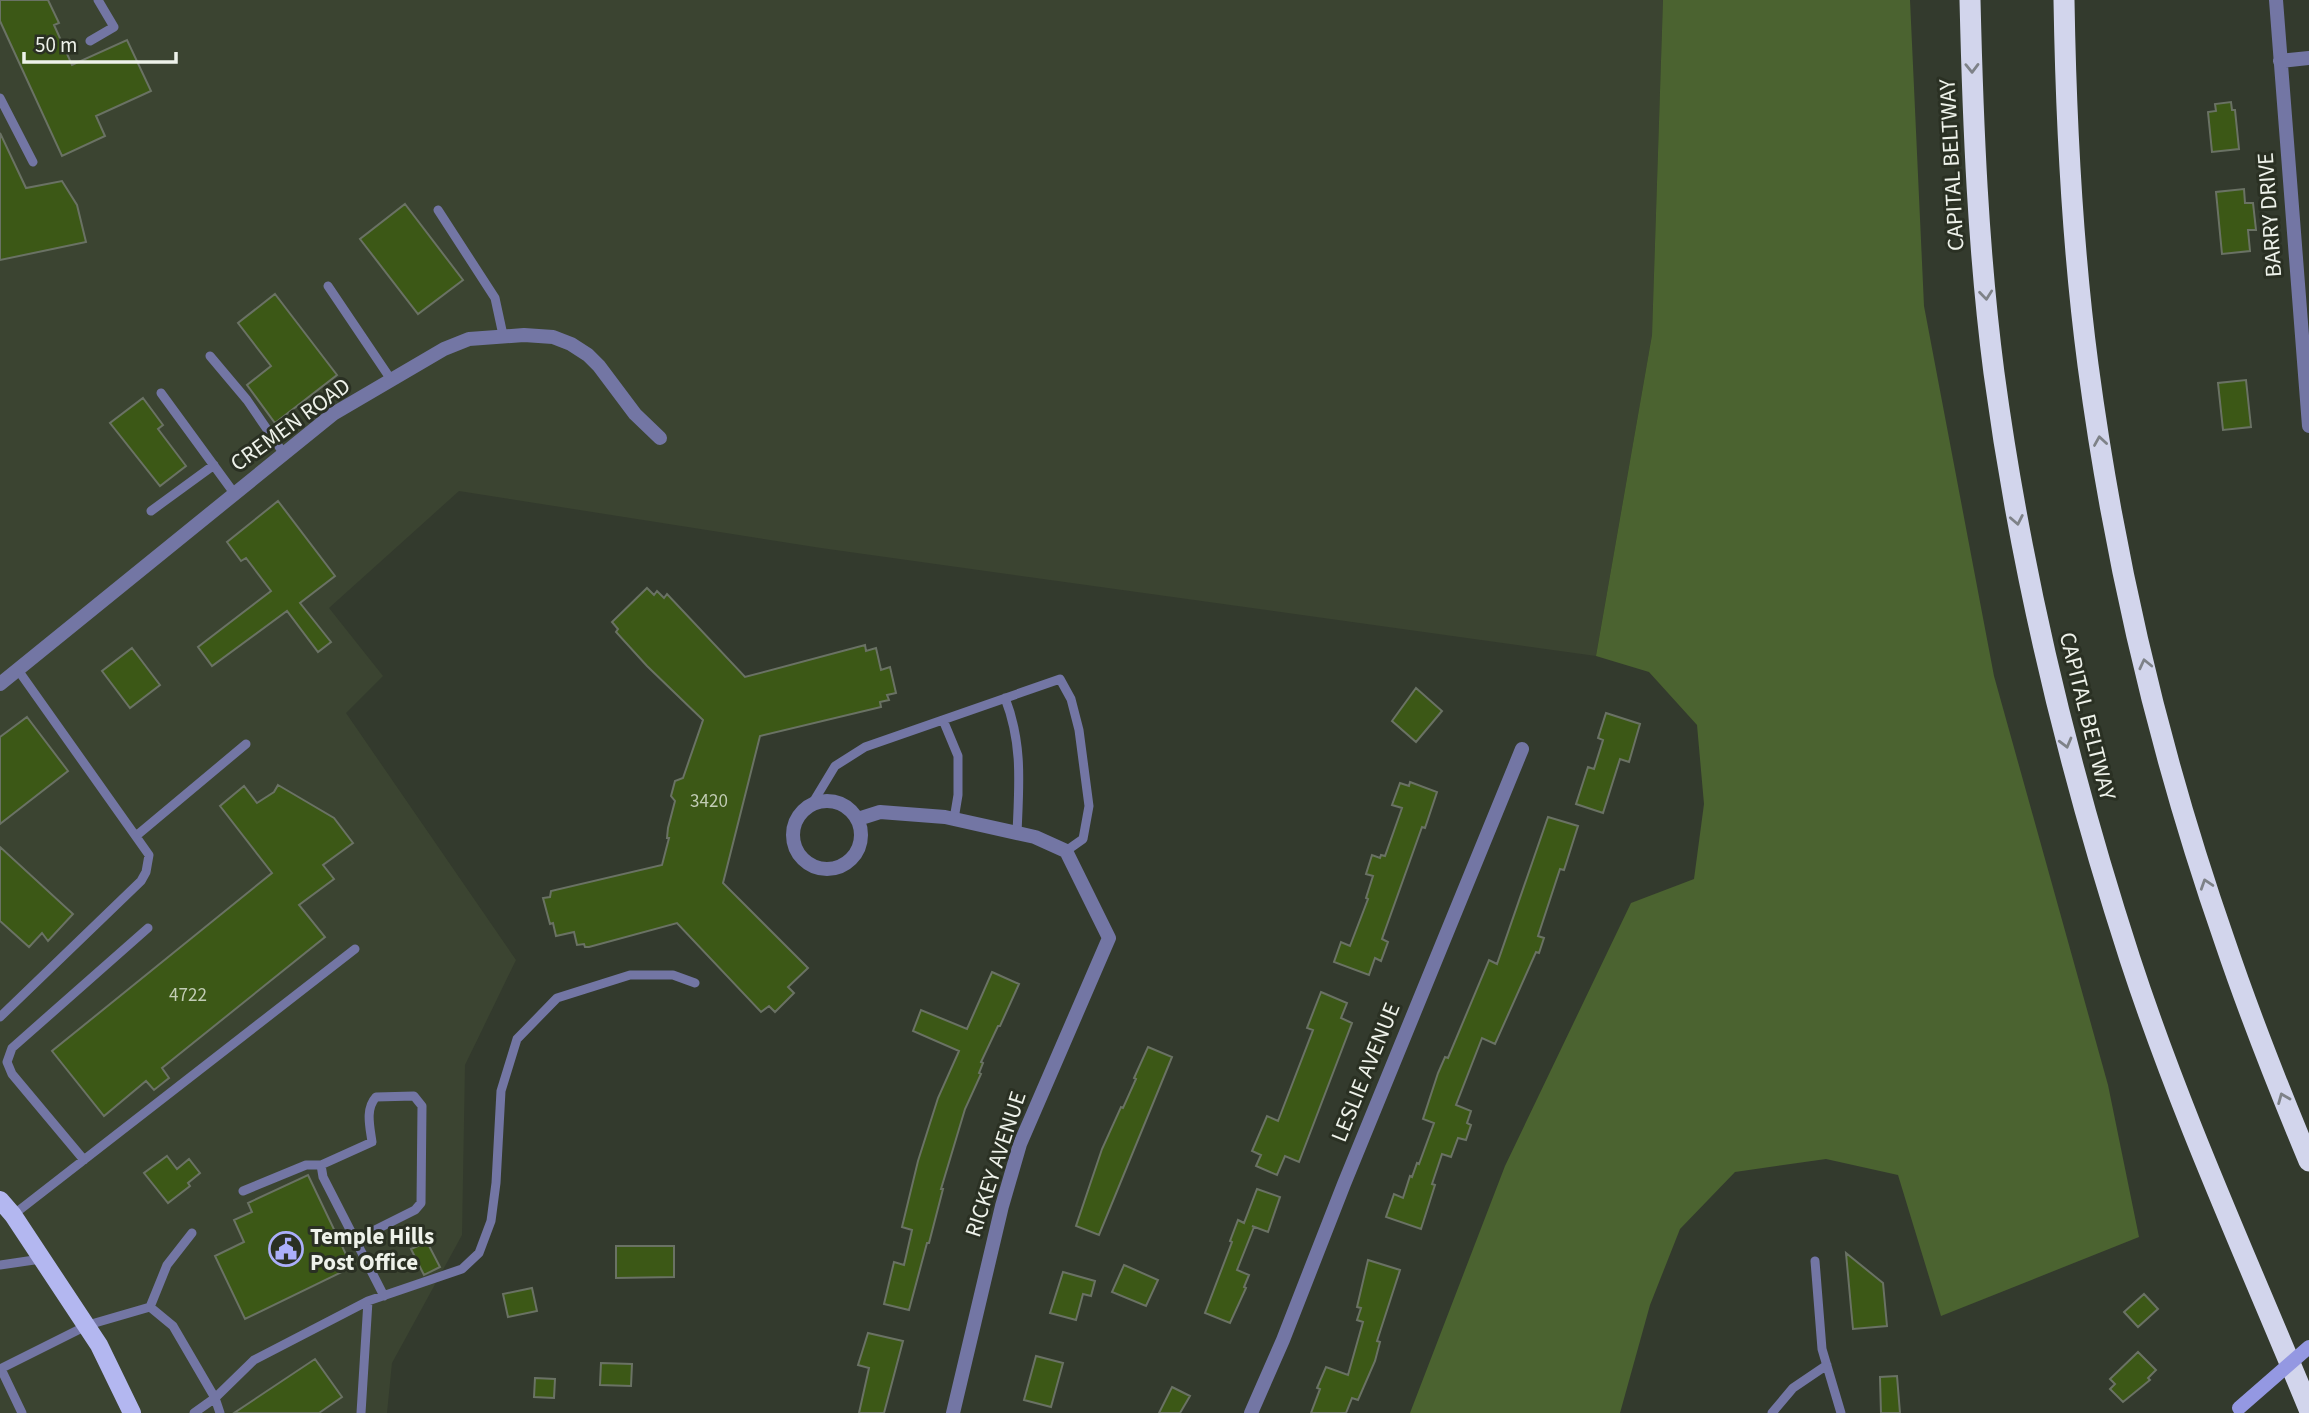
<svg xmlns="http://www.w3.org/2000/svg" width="2309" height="1413" viewBox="0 0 2309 1413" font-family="'Source Sans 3',sans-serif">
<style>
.built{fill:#3b4431}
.green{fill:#4b6330}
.building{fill:#3c5816;stroke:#6a7264;stroke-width:2}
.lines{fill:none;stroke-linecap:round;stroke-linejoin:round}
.service{stroke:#7376a4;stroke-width:9}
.minor{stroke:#7376a4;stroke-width:14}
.primary{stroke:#b3b7f0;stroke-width:18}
.motorway{stroke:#d2d5ec;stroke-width:21}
.secondary-bridge{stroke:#9498e2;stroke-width:14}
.oneway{stroke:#7e8288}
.labels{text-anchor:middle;stroke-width:6;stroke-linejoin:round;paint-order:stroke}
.number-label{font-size:19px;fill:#c2ccb5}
.street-label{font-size:23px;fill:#eef2ea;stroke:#2a3023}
.poi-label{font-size:23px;font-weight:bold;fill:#eef2ea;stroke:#2a3023;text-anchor:start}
</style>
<rect width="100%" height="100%" fill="#333a2d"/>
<path class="built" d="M0 0H1663L1652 335 1596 656 821 548 459 491 329 608 383 676 346 713 516 960 465 1065 462 1235 392 1363 387 1413H0Z"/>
<path class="green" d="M1663 0H1910L1924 306 1994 676 2108 1085 2139 1237 1941 1316 1898 1175 1826 1159 1735 1172 1680 1229 1650 1305 1620 1413H1410L1505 1166 1631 903 1694 879 1704 804 1697 725 1649 672 1596 656 1652 335Z"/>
<path class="building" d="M0 0H48L59 23 54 25 72 65 127 40 151 91 96 116 105 136 62 156 0 21Z
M2231 102 2232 110H2235L2239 149 2212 152 2208 112 2216 111 2215 104Z
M0 133 26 188 62 181 77 205 86 242 0 260Z
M2244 189 2245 203H2253L2256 230H2248L2250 251 2222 254 2216 192Z
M405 204 463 280 418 314 360 239Z
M275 294 337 375 275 423 247 385 271 366 238 323Z
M2246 380 2251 427 2223 430 2218 383Z
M143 398 163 425 158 429 186 466 160 486 110 423Z
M278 501 335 576 300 603 331 642 318 652 287 611 212 666 198 647 271 591 246 558 241 561 227 542Z
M647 588 654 595 657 591 664 598 667 594 745 677 865 645 866 651 876 648 881 670 890 667 896 693 887 695 889 700 880 702 881 707 760 736 723 883 808 968 788 987 794 993 775 1012 769 1006 761 1012 677 923 589 947H585L584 944 577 945 574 932 556 936 553 923 550 924 543 898 550 897 551 891 662 865 669 838H667L668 828 675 801 671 796 675 781 683 778 703 720 647 666 616 632 618 629 612 622Z
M132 648 160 685 130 708 102 671Z
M1416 688 1442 711 1416 742 1392 721Z
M1606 713 1640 724 1629 762 1620 759 1603 813 1576 804 1588 767 1594 769 1603 740 1598 738Z
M27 717 68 771 0 824V737Z
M1410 782 1437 792 1425 828 1422 827 1382 939 1388 942 1381 961 1375 958 1369 975 1334 962 1341 942 1350 946 1368 899 1366 898 1373 876 1366 874 1372 855 1380 858 1381 855 1385 856 1402 808 1392 805 1400 783 1409 786Z
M278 785 334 818 353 843 323 865 334 879 299 905 325 937 162 1068 169 1078 154 1090 146 1081 104 1116 52 1051 272 873 220 806 244 786 257 803 274 792Z
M1548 817 1578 826 1564 870 1560 869 1538 936 1544 938 1539 953 1536 952 1495 1044 1482 1038 1456 1105 1471 1111 1467 1123 1471 1125 1466 1140 1458 1138 1451 1157 1442 1154 1432 1184 1435 1185 1421 1229 1386 1217 1394 1194 1403 1198 1410 1176 1412 1177 1417 1163 1419 1164 1434 1123 1423 1119 1438 1073 1445 1057 1448 1058 1489 960 1497 964Z
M0 847 73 914 48 941 42 933 29 947 0 921Z
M992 972 1019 984 1000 1026H998L981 1062 983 1063 979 1073 981 1074 965 1109 941 1189H943L929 1243H927L909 1310 884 1304 894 1262 904 1265 912 1230 902 1227 918 1161 938 1098 959 1051 913 1031 921 1010 967 1029Z
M1321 992 1347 1003 1341 1018 1352 1023 1299 1162 1285 1156 1277 1175 1256 1166 1261 1155 1252 1151 1267 1116 1278 1121 1313 1030 1307 1028Z
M1148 1047 1172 1057 1099 1235 1076 1226 1102 1149 1121 1107 1123 1108 1136 1079 1134 1078Z
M167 1156 177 1169 189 1159 200 1173 188 1183 190 1186 168 1203 144 1173Z
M308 1175 352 1267 245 1319 215 1256 244 1242 234 1220 252 1212 248 1203Z
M1257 1189 1280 1197 1268 1232 1252 1226 1254 1227 1237 1270 1249 1275 1244 1287 1246 1288 1230 1323 1205 1313 1232 1242 1230 1241 1238 1220 1244 1223Z
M427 1242 440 1267 424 1275 411 1249Z
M616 1246H674V1277L616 1278Z
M1846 1253 1883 1283 1887 1326 1853 1329Z
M1368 1260 1400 1270 1377 1341 1380 1342 1375 1361 1358 1400 1352 1398 1346 1413H1311L1320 1389 1317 1388 1326 1367 1348 1375 1363 1322 1357 1320 1361 1308 1357 1307Z
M1124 1265 1158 1280 1146 1306 1112 1292Z
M1063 1272 1095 1281 1091 1296 1083 1294 1076 1320 1050 1313Z
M532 1288 537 1311 508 1317 503 1294Z
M2144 1294 2158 1309 2138 1327 2124 1312Z
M868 1333 903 1341 884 1413H859L869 1368 858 1365Z
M2138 1352 2156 1370 2148 1378 2150 1380 2123 1402 2110 1389 2115 1384 2110 1379Z
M1036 1356 1063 1363 1051 1407 1024 1400Z
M315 1359 342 1397 319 1413H234Z
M601 1363 632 1364 631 1386 600 1385Z
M1897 1376 1900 1413H1881L1880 1377Z
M535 1378 555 1379 554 1398 534 1397Z
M1172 1387 1190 1396 1180 1413H1159Z"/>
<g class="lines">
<path class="service" d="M90 41 114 27 98 0
M0 98 33 162
M438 210 495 298 503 335
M328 286 392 381
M210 356 247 400 284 454
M161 393 234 493
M151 511 214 465
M1005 698C1023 744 1019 785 1017 833
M943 720 958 756V795L954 819
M812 804 835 766 865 747 1060 679 1071 699 1079 730 1089 806 1083 839 1066 851
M136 836 246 744
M0 1017 141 881 146 872 149 855 18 670
M84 1160 12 1074 7 1062 12 1048 148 928
M243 1191 306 1165H321
M13 1215 355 949
M355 1240 415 1210 421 1203 422 1106 414 1096 376 1097C365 1109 370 1127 372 1142L321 1165 323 1177 384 1296
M1815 1261 1822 1349 1841 1413
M0 1265 41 1259
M150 1307 167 1265 192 1233
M0 1369 88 1325 150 1307 173 1326 215 1398 220 1413
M1 1369 22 1413
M194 1413 215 1398 254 1360 368 1301 462 1269 479 1253 491 1221 496 1183 501 1091 517 1039 557 998 630 975H673L695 983
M361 1413 368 1301
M1772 1413 1793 1388 1827 1365"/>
<path class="minor" d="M2276 0 2309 426
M2280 61 2309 58
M0 684 333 414 444 349 469 339 524 335 553 337 571 344 588 355 599 366 635 414 660 438
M793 835a34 34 0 1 1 68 0a34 34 0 1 1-68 0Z
M858 819 880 812 945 817 1035 837 1066 851 1109 938 1020 1144 1002 1206 953 1413
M1251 1413 1283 1340 1344 1184 1522 749"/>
<path class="primary" d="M0 1200 13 1215 99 1345 132 1413"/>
<path class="motorway" d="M1970 0C1973 125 1978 250 1994 373 2021 573 2068 768 2130 959 2180 1112 2248 1261 2309 1409
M2064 0C2066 122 2072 244 2088 365 2114 560 2160 756 2225 942 2250 1016 2279 1089 2309 1161"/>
<path class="secondary-bridge" d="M2239 1408 2309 1347"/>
</g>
<defs><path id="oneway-chevron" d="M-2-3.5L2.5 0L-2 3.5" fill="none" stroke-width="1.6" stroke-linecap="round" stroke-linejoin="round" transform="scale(1.75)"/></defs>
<g class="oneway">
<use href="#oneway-chevron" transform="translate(1972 68) rotate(89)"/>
<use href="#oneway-chevron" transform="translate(1986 295) rotate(84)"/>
<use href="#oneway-chevron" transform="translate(2100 441) rotate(-99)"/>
<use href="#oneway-chevron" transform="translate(2017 520) rotate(79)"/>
<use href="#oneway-chevron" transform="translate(2145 664) rotate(-103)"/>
<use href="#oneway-chevron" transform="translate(2066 743) rotate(75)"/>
<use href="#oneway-chevron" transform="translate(2206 884) rotate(-108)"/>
<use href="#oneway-chevron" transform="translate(2283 1098) rotate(-112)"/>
</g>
<defs>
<g id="civic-ring" transform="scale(1.75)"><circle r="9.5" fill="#2a3023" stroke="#abaffb" stroke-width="1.5"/><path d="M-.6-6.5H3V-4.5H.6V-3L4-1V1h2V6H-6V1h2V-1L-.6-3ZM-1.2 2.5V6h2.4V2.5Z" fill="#abaffb"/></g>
</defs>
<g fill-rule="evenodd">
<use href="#civic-ring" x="286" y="1249"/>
</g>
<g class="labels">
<g class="number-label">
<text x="709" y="807">3420</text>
<text x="188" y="1001">4722</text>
</g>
<g class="street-label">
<text transform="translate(1951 165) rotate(-93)" y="8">CAPITAL BELTWAY</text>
<text transform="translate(2269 215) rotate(-94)" y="8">BARRY DRIVE</text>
<text transform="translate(290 424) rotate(-36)" y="8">CREMEN ROAD</text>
<text transform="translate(2088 716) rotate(76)" y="8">CAPITAL BELTWAY</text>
<text transform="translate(1365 1072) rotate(-68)" y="8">LESLIE AVENUE</text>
<text transform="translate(995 1164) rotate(-72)" y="8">RICKEY AVENUE</text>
</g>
<g class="poi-label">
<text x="310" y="1244">Temple Hills<tspan x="310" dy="26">Post Office</tspan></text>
</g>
</g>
<path d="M24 52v10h152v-10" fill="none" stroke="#eef2ea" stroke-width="3.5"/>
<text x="35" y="52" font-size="21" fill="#eef2ea" stroke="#2a3023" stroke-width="5" paint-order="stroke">50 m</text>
</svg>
